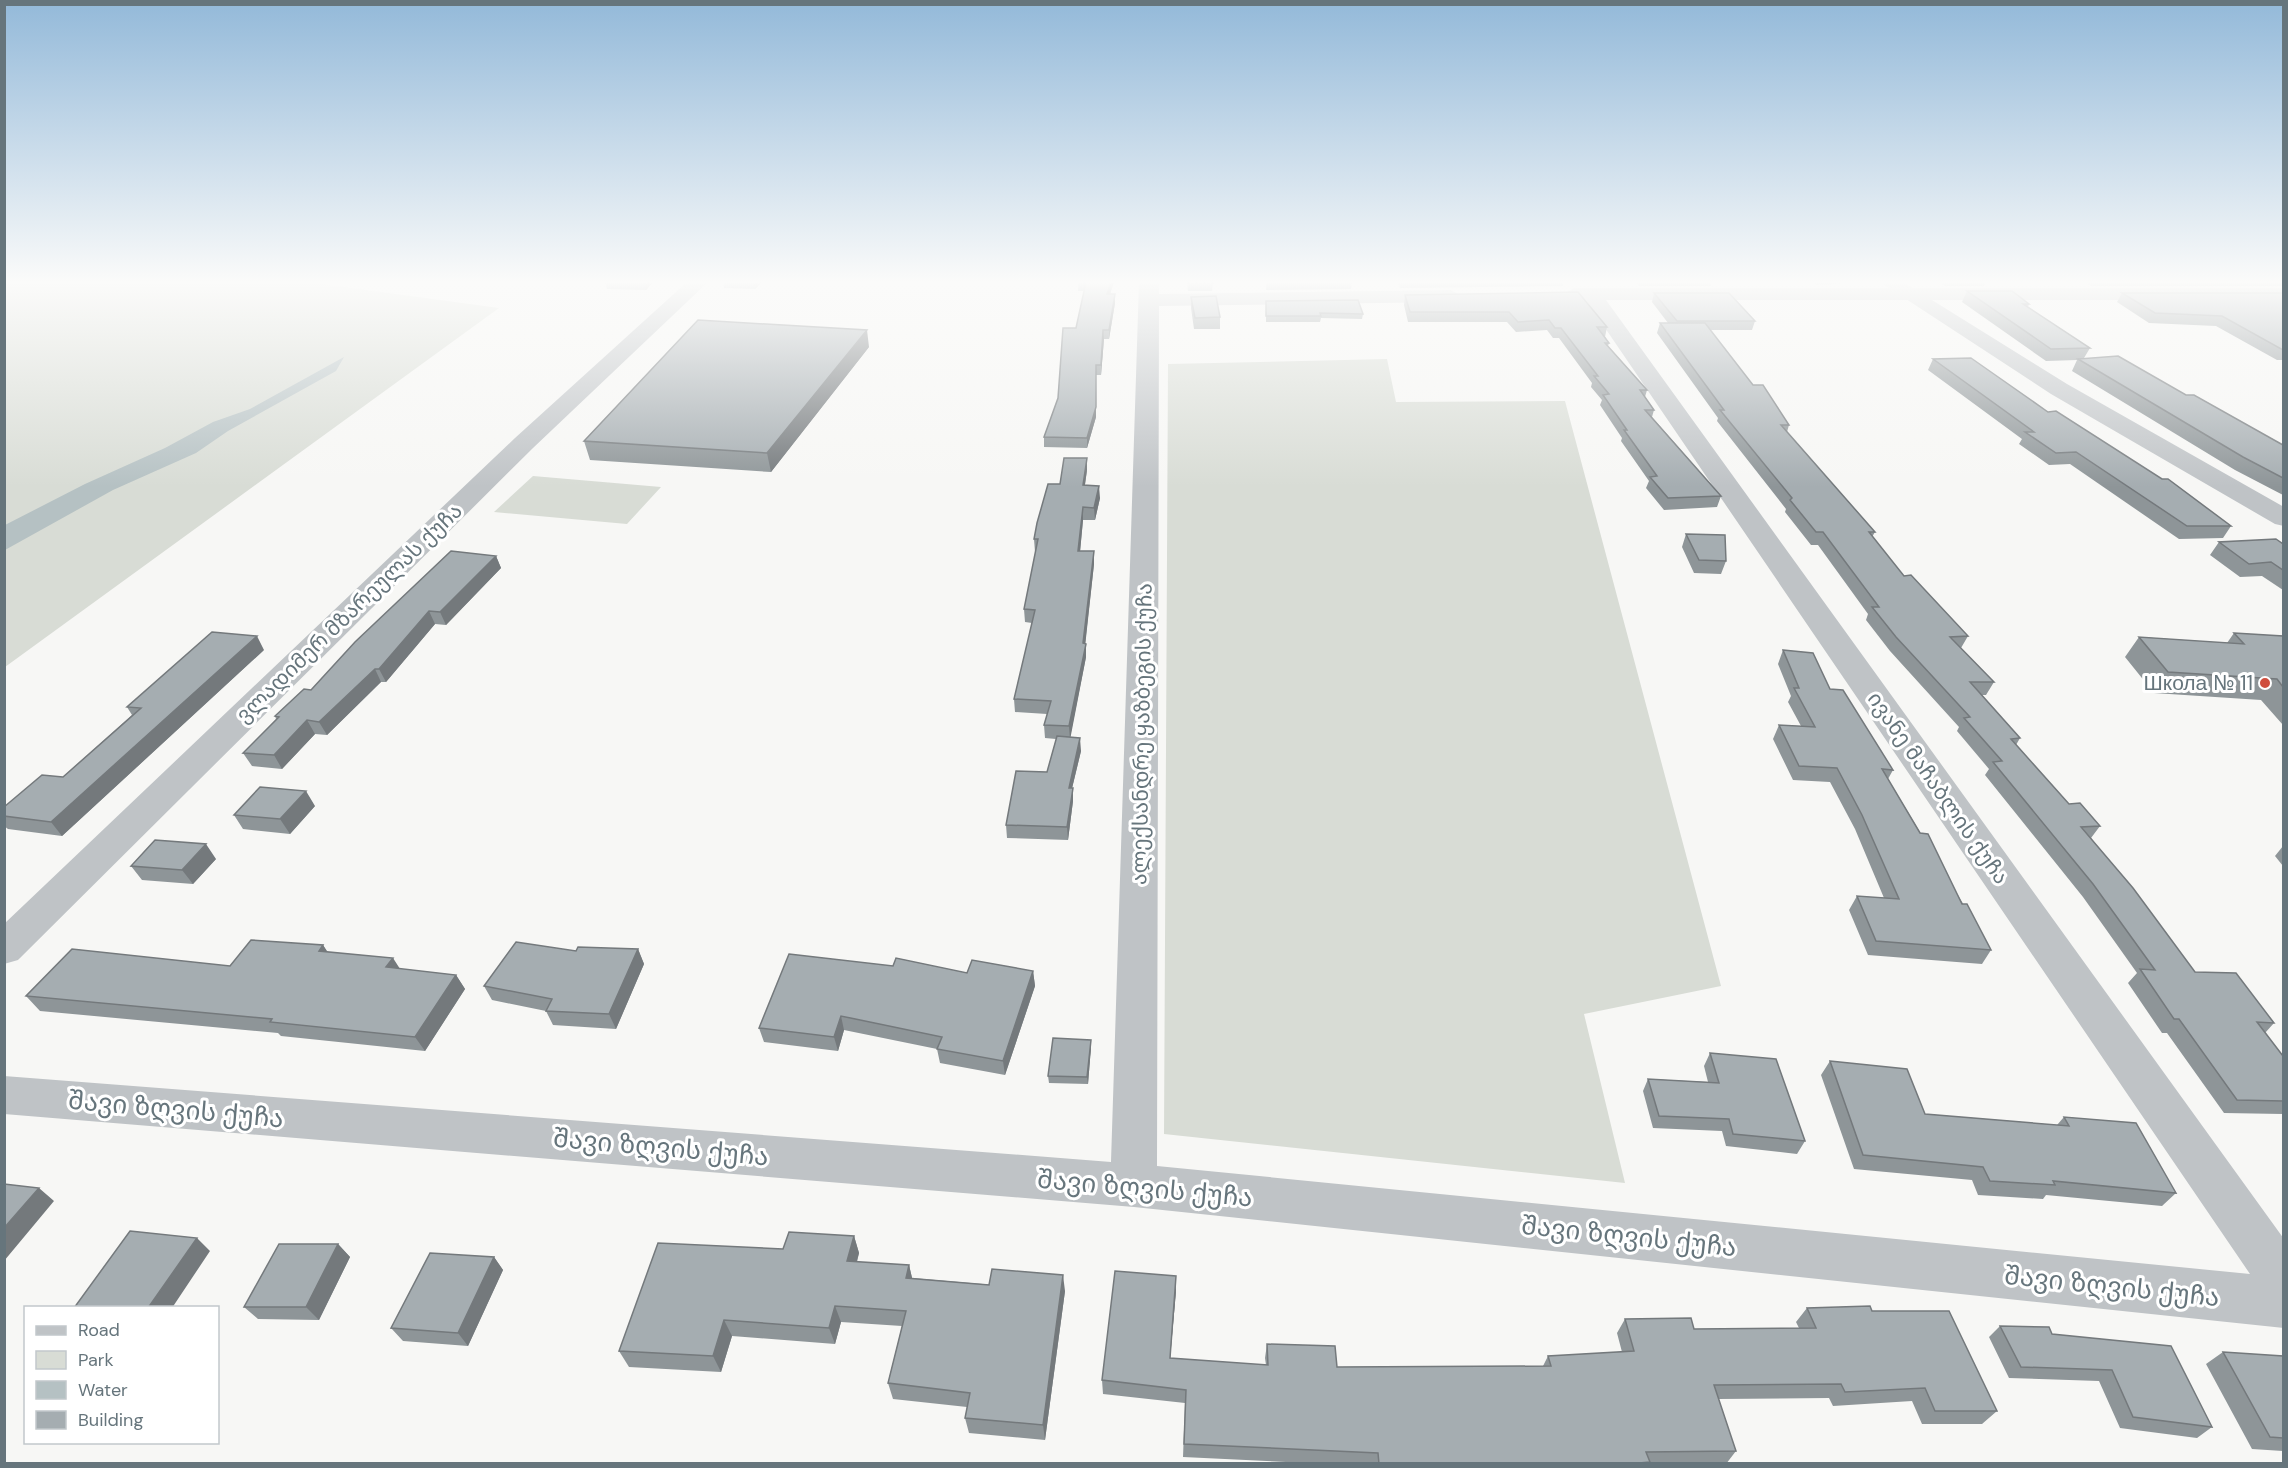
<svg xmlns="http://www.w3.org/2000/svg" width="2288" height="1468" viewBox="0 0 2288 1468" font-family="'DM Sans','Noto Sans Georgian',sans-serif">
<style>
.green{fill:#d8dcd5}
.water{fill:#b5c1c3}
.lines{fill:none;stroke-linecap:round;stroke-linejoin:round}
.minor{fill:#bfc3c6;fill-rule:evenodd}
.tertiary{fill:#bfc3c6;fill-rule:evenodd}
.wall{fill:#8e9598}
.shaded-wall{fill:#74797c}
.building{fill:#a5adb1;stroke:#74797c;stroke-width:1.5}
.poi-dot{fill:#cf4e3e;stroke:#fff;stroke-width:2}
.labels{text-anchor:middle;stroke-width:6;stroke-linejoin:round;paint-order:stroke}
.street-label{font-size:21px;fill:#66757c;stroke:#fff}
.poi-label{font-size:21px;fill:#66757c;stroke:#fff;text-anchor:end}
.near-street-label{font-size:26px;fill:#66757c;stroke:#fff}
</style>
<rect width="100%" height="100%" fill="#f7f7f5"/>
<path class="green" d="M5 282H325L322 284 499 308 5 667Z
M1387 359 1396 402 1565 401 1721 986 1584 1014 1625 1183 1164 1134 1168 364Z
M533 476 661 487 627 524 494 512Z"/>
<path class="water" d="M344 357 336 371 228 431 196 453 113 490 5 550V525L85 484 165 448 213 422 250 409Z"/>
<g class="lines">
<path class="minor" d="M687 282H708L533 448 18 960 4 964V924L515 438Z
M1139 282H1159V294L1451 290 1461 296 1451 302 1159 306 1157 1166 2250 1274 1586 300 1567 298 1564 294 1574 288H2284V300H1606L2284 1239V1328L1134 1207 4 1114V1076L1111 1162Z"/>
<path class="tertiary" d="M1880 282H1903L2067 384 2284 507V526L2275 524 2051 394Z"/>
</g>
<path class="wall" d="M605 282H653L646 290 607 289Z
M723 282H762L755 289 724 288Z
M1078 282H1114L1110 294 1115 303 1109 339H1104L1101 375H1096V417L1087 448 1044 447V437L1058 398 1076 328 1084 291H1078Z
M1187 282H1213L1212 291H1188Z
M1266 282H1352L1351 289 1266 290Z
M1398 282H1564L1563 286 1400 288Z
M1636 282H1712L1711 286H1639Z
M1813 282H1851L1850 283 1816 285Z
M1939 282H1985L1984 286H1945Z
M2085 282H2283V286H2091Z
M1967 291 2029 304 2028 307 2090 348 2084 358 2186 395 2283 445V495L2235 470 2072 371 2077 360 2046 361 1962 302Z
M1654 293 1755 321 1752 330H1710L1753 385 1789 425 1787 432 1875 532 1872 537 1904 576 1968 636 1961 648 1994 682 1986 695H1982L2020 738 2016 745 2069 804 2100 826 2091 838 2195 972 2274 1023 2265 1033 2283 1056V1114L2224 1113 2167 1033H2162L2128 983 2137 973 2083 897 1985 775 1989 769 1957 731 1959 727 1890 651 1866 620 1868 614 1818 545H1811L1785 512 1786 509 1717 421 1718 418 1657 333 1660 323H1668L1652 302Z
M2122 293H2283V360H2277L2216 326 2149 323 2117 302Z
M1405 295 1607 327 1605 337 1609 343 1608 346 1647 390 1645 397 1654 410 1652 417 1721 496 1717 507 1664 510 1646 488 1649 481 1621 441 1622 438 1600 405 1602 400 1591 387 1592 383 1559 338H1553L1547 330 1516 332 1507 322H1408L1404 305Z
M1191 297 1220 317V329H1194L1191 308Z
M1266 301 1363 314 1362 319 1321 318 1320 322H1266Z
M869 347 771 472 590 460 584 441Z
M1933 359 2048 412 2231 526 2223 538 2179 539 2070 464 2049 465 2019 444 2022 439 1928 370Z
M1087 470 1085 485 1100 498 1095 520H1083L1080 551H1094V564L1085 644 1086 657 1070 737 1081 751 1072 788 1073 801 1068 840 1007 838 1006 825 1047 772 1056 739 1045 738 1044 725 1047 714 1015 712 1014 699 1032 623 1025 622 1024 609 1036 552H1035L1034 539 1060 484Z
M1686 534 1726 561 1721 574 1694 573 1682 547Z
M2219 542 2283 544V590L2262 576 2240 577 2210 555Z
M496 556 501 568 446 625 435 624 386 682H381L327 735 315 734 282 769 252 766 243 753 276 719 275 716Z
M2234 633 2283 636V725L2261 700 2154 693 2125 657 2139 637 2227 643Z
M264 650 62 836 8 829 4 826V807L63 777 132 715 127 707Z
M1783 650 1830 689 1893 770 1888 779 1991 950 1982 964 1868 955 1849 910 1857 896 1884 898 1855 829 1830 782 1793 780 1773 739 1779 725 1801 726 1788 702 1791 696 1778 664Z
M315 806 290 834 243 829 234 815Z
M2283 846V866L2275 856Z
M216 859 193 884 142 880 131 866Z
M323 945 327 952 400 969 456 975 465 989 425 1051 281 1036 278 1033 40 1011 26 996 230 966Z
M638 949 644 964 616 1029 553 1025 546 1011 492 1000 484 986 576 951Z
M893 966 967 973 1033 971 1035 986 1005 1075 940 1063 937 1049 844 1030 838 1051 764 1042 759 1028Z
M1091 1047 1088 1084 1049 1083 1048 1076Z
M1710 1053 1805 1141 1797 1154 1726 1146 1722 1131 1653 1128 1643 1091 1648 1079 1708 1082 1704 1066Z
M1830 1061 1925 1114 2057 1125 2064 1117 2176 1193 2162 1206 2046 1195 2043 1199 1978 1195 1972 1180 1854 1169 1821 1075Z
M854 1236 859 1253 857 1262 909 1265 912 1278 1065 1291 1045 1440 969 1433 965 1418 967 1407 893 1399 888 1383 902 1326 841 1322 835 1344 732 1336 721 1372 629 1367 619 1351 783 1249Z
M338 1244 350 1257 319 1320 258 1319 244 1307Z
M494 1257 503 1270 468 1346 403 1341 391 1328Z
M1176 1291 1170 1358 1266 1365 1265 1358 1267 1344 1337 1367 1543 1366 1548 1356 1622 1352 1617 1333 1625 1319 1694 1329 1799 1328 1796 1322 1807 1308 1872 1311 1997 1411 1982 1424H1922L1912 1401 1833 1406 1829 1398 1718 1399 1736 1451 1726 1464H1328L1183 1457 1185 1403 1103 1394 1102 1380Z
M2000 1326 2052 1334 2212 1427 2197 1438 2120 1428 2099 1381 2009 1378 1989 1337Z
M2223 1352 2283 1356V1451L2252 1449 2206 1364Z"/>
<path class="shaded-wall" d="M644 282H653L646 290Z
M754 282H762L755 289Z
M1111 282H1114L1107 303V294Z
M1115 294V303L1109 339V330Z
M867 330 869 347 771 472 767 453Z
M1103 330 1104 339 1101 375V365Z
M1096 365V417L1087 448V438Z
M1087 458V470L1083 497V485Z
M1099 486 1100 498 1095 520 1094 508Z
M1083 507V520L1079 563 1078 551Z
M1094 551V564L1085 647 1086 644V657L1070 740 1069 726 1083 643Z
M496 556 501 568 446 625 440 612Z
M429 611 435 624 386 682 379 669Z
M257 636 264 650 62 836 51 822Z
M375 669 381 682 327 735 319 722Z
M307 720 315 734 282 769 274 755Z
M1080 738 1081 751 1069 801V788Z
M1073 788V801L1068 840 1067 827Z
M306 791 315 806 290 834 280 819Z
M206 844 216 859 193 884 182 870Z
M323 945 333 960 319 951Z
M638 949 644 964 616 1029 609 1014Z
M393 958 402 972 386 967Z
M1033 971 1035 986 1005 1075 1003 1061Z
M456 975 465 989 425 1051 415 1037Z
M841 1016 844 1030 838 1051 834 1037Z
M1091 1040V1047L1088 1084 1087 1077Z
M39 1188 54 1201 4 1261V1228Z
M854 1236 859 1253 852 1278 847 1261Z
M197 1238 210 1251 172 1308H148Z
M338 1244 350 1257 319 1320 306 1307Z
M494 1257 503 1270 468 1346 458 1333Z
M909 1265 913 1282 906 1278Z
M1063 1275 1065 1291 1045 1440 1043 1425Z
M1176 1276V1291L1169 1371 1170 1358Z
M835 1306 841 1322 835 1344 829 1328Z
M724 1320 732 1336 721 1372 713 1356Z"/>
<path class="building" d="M1078 282H1111L1107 294H1115L1109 330H1103L1101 365H1096V407L1087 438 1044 437 1058 398 1063 328H1076L1086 282Z
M1188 282H1213V283H1188Z
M1967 291H2012L2029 304H2023L2090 348 2051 349Z
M1578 292 1607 327H1597L1609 343H1605L1647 390H1640L1654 410H1645L1721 496 1668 498 1650 477 1657 476 1624 430H1627L1603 395 1609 394 1594 376H1598L1561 328H1555L1549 320 1518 322 1509 312H1410L1405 295Z
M1654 293H1729L1755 321H1677Z
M2122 293H2283V350L2222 316 2155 313Z
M1216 296 1220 317 1195 318 1191 297Z
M1358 300 1363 314 1320 313 1321 316H1266V301Z
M698 320 867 330 767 453 584 441Z
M1660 323H1705L1753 385H1763L1789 425H1781L1875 532H1869L1904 576 1911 575 1968 636 1950 637 1994 682H1970L2020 738 2011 739 2069 804 2080 803 2100 826 2081 827 2133 888 2195 972 2236 973 2274 1023 2257 1022 2283 1056V1101L2237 1100 2179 1019H2174L2140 969 2155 970 2093 884 1993 762 2002 761 1964 718 1970 717 1896 637 1872 607H1879L1823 532H1816L1790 500 1792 498 1720 410H1724Z
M2118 356 2186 395H2194L2283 445V478L2243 457 2078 359Z
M1971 358 2048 412 2056 411 2162 479H2168L2231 526H2187L2076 452 2056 453 2025 432H2034L1933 359Z
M1064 458H1087L1083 485 1099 486 1094 508 1083 507 1078 551H1094L1083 643 1086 644 1069 726 1044 725 1051 701 1014 699 1035 610 1024 609 1038 539H1034L1037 523 1048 484H1060Z
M1686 534 1725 535 1726 561 1699 560Z
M2276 539 2283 544V570L2271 562 2249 564 2219 542Z
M451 551 496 556 440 612 429 611 379 669H375L319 722 307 720 274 755 243 753 279 717 275 716 304 689 311 690 355 642Z
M212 632 257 636 51 822 4 816V807L42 775 63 777 141 708 127 707Z
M2234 633 2283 636V687L2277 679 2168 672 2139 637 2244 644Z
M1783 650 1813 653 1830 689 1843 690 1893 770 1882 769 1920 833 1928 834 1962 904H1967L1991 950 1876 941 1857 896 1899 899 1862 815 1837 768 1799 766 1779 725 1815 727 1794 688H1799Z
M1057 736 1080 738 1069 788H1073L1067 827 1006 825 1016 771 1047 772Z
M260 787 306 791 280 819 234 815Z
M155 840 206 844 182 870 131 866Z
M251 940 323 945 319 951 393 958 386 967 456 975 415 1037 270 1022 272 1019 26 996 72 949 230 966Z
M516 942 576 951 578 947 638 949 609 1014 546 1011 552 999 484 986Z
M789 954 893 966 896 958 967 973 972 960 1033 971 1003 1061 937 1049 942 1037 841 1016 834 1037 759 1028Z
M1053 1038 1091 1040 1087 1077 1048 1076Z
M1710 1053 1776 1059 1805 1141 1733 1134 1729 1119 1659 1116 1648 1079 1719 1083Z
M1830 1061 1907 1069 1925 1114 2069 1126 2064 1117 2136 1123 2176 1193 2053 1181 2055 1185 1990 1181 1983 1167 1863 1155Z
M4 1184 39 1188 4 1228Z
M130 1231 197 1238 148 1308H74Z
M789 1232 854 1236 847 1261 909 1265 906 1278 989 1285 992 1269 1063 1275 1043 1425 965 1418 970 1393 888 1383 906 1311 835 1306 829 1328 724 1320 713 1356 619 1351 658 1243 783 1249Z
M279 1244H338L306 1307H244Z
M430 1253 494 1257 458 1333 391 1328Z
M1115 1271 1176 1276 1170 1358 1268 1365 1267 1344 1335 1346 1337 1367 1551 1366 1548 1356 1634 1351 1625 1319 1691 1318 1694 1329 1816 1328 1807 1308 1870 1306 1872 1311H1949L1997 1411H1935L1925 1388 1845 1392 1841 1384 1714 1385 1736 1451 1646 1452 1650 1462 1628 1464H1379L1378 1453 1184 1444 1186 1390 1102 1380Z
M2000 1326 2049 1327 2052 1334 2171 1346 2212 1427 2133 1417 2112 1370 2021 1367Z
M2223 1352 2283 1356V1438L2270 1437Z"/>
<linearGradient id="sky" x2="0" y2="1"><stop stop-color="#93b9d9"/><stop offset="0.58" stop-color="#fbfbfa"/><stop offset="1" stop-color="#fbfbfa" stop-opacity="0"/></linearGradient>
<rect width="2288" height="487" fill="url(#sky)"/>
<circle class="poi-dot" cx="2265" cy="683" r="6"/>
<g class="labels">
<g class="street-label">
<text transform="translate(349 613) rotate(-44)" y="7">ვლადიმერ მზარეულას ქუჩა</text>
<text transform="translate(1142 734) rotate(-89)" y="7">ალექსანდრე ყაზბეგის ქუჩა</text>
<text transform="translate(1938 788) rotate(55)" y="7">ივანე მაჩაბლის ქუჩა</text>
</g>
<g class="poi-label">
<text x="2253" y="690">Школа № 11</text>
</g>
<g class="near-street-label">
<text transform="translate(176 1109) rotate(5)" y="9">შავი ზღვის ქუჩა</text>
<text transform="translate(661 1147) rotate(5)" y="9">შავი ზღვის ქუჩა</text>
<text transform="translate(1145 1188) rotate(5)" y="9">შავი ზღვის ქუჩა</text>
<text transform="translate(1629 1236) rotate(6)" y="9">შავი ზღვის ქუჩა</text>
<text transform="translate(2112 1286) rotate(6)" y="9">შავი ზღვის ქუჩა</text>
</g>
</g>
<rect width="2288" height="1468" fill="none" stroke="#66757c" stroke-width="12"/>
<rect x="24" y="1306" width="195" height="138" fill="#ffffff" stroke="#c2c8cb" stroke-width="1.5"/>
<rect x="36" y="1326" width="30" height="9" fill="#bfc3c6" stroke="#c2c8cb" stroke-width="1.5"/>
<text x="78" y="1336" font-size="18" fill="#66757c">Road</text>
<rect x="36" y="1351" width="30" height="18" fill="#d8dcd5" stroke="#c2c8cb" stroke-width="1.5"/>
<text x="78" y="1366" font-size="18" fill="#66757c">Park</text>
<rect x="36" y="1381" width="30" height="18" fill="#b5c1c3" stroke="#c2c8cb" stroke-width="1.5"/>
<text x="78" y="1396" font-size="18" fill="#66757c">Water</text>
<rect x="36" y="1411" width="30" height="18" fill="#a5adb1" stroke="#c2c8cb" stroke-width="1.5"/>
<text x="78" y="1426" font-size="18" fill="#66757c">Building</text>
</svg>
